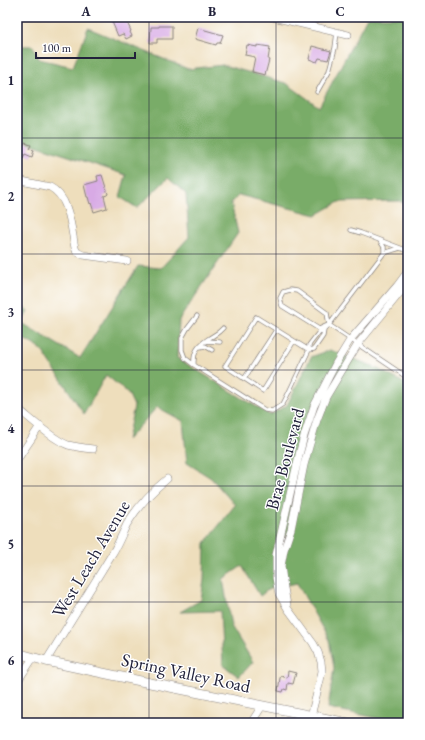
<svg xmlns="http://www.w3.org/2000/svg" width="425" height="740" viewBox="0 0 425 740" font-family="'EB Garamond',serif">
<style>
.forest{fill:#79ac68;stroke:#4e6752}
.building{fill:#d8aae5}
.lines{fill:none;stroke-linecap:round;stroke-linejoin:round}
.service-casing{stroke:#88807c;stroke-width:5}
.minor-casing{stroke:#88807c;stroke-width:8}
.tertiary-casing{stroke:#88807c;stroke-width:10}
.service{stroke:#fff;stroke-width:3.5}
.minor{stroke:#fff;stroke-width:7}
.tertiary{stroke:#fff;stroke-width:9}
.grid{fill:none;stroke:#22223b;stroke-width:1;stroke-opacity:0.55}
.labels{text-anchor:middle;stroke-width:3;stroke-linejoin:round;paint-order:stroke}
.street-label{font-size:18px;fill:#22223b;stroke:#fff}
.neatline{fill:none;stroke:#22223b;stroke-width:1.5}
.grid-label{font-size:13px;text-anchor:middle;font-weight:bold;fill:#22223b}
</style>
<rect width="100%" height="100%" fill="#fff"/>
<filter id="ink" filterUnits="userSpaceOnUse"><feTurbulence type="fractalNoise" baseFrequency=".025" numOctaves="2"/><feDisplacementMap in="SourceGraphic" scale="8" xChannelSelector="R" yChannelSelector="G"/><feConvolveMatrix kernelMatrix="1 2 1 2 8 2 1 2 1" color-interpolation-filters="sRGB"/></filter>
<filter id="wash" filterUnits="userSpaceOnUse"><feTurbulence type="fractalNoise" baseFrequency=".012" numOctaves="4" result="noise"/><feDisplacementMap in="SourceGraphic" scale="16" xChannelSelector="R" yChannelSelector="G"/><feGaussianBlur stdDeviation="0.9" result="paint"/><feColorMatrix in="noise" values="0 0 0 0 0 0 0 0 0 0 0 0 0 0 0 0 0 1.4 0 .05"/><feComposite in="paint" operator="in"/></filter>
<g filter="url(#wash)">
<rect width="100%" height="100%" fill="#eedebc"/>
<path class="forest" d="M367 17H408V206L400 201 339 202 316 215 239 195 231 203 238 233 179 320 177 358 270 415 287 405 311 357 330 350 370 365 408 385V723H401L328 708 334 668 329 640 297 583 269 589 260 596 242 566 223 579 231 626 253 662 239 677 223 665 220 611 180 612 201 600 204 580 205 543 235 505 211 478 187 463 183 421 157 407 127 440 134 406 128 393 106 375 84 414 41 349 17 335V303L28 311 22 323 80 358 138 266 161 268 189 237 186 194 168 178 137 208 120 197 126 175 17 139V46H33L39 59 73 67 88 28 188 69 223 65 286 83 319 107Z"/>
<g id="blocks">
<path class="building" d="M110 17H118L121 22 126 20 131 31 130 32 132 36 126 39 123 34 118 36Z
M159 26H172V39H157V43H150L151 27H159Z
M198 28 223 35 220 43H217L216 45 195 39Z
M247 45 257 47V45L270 47 268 60H269L265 75 252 72 255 57 245 55Z
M312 46 331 51 328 60 319 58 317 62 309 59Z
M25 143 31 145 29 149 34 150 32 157 25 154 23 158 17 156V145L23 147Z
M102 175 108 194 107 195 104 196 107 208 94 212 91 203 90 204 88 197H87L84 185 98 181 97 176Z
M288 671 296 673 293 684 288 683 287 690 284 689 283 692 278 691 280 678 281 676 287 678Z"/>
</g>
</g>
<g filter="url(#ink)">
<use href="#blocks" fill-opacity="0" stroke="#88807c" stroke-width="1"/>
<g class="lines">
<g class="service-casing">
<path id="service" d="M317 92 329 71 335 48 337 32
M351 230 361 233 408 251
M380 241 384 247V253
M197 316 187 329 182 338V350L185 358 194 365 265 410 272 411 283 404 289 392 309 350V345L319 332 324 330 329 325 384 253 400 248
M328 325 319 329 282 306 280 298 283 292 290 290 297 291 327 313 329 325 408 378
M294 341 263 391 225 366 256 317 309 350
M206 342 208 341 220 342
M200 347 205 346 212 350
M309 350 314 349 323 336 324 330
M194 365C193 353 197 346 208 339 214 335 218 334 223 328
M244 379 276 330"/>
</g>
<g class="minor-casing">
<path id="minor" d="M273 17 348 35
M17 180 50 187C70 197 71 228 75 248L77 252 83 255 127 261
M17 408C31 419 52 439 68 445 76 447 84 448 93 449
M17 460 40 426
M287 605 284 588 281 566 284 550 291 529 304 465 309 447 317 420 326 397 358 344 408 283
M46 661C68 625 90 590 112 554 118 545 122 534 127 524 138 506 151 492 167 479
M17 682 33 658
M311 716 320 681 322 671 321 662 318 652 313 643 288 609 279 594 276 578V555L299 455 304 436 314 406 336 363 350 340 397 286 408 271
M251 723 262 706"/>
</g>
<g class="tertiary-casing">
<path id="tertiary" d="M17 653 46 661 150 683 348 723"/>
</g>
<use href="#service" class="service"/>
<use href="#minor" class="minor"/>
<use href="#tertiary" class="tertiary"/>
</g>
</g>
<path class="grid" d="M149 17V723M276 17V723M17 138H408M17 254H408M17 370H408M17 486H408M17 602H408"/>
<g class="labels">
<g class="street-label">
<text transform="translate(285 459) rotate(-75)" y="6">Brae Boulevard</text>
<text transform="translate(91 559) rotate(-59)" y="6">West Leach Avenue</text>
<text transform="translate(186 673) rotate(12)" y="6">Spring Valley Road</text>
</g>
</g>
<rect width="425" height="740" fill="none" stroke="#fff" stroke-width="44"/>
<path d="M36 52v6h99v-6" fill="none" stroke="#22223b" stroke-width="2"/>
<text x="42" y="52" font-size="12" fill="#22223b" stroke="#ffffff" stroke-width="3" paint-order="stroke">100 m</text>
<rect x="22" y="22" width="381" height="696" class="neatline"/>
<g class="grid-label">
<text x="86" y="16">A</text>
<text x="212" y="16">B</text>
<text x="340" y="16">C</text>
<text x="11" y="85">1</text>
<text x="11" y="201">2</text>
<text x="11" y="317">3</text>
<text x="11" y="433">4</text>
<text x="11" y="549">5</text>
<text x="11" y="665">6</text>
</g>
</svg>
